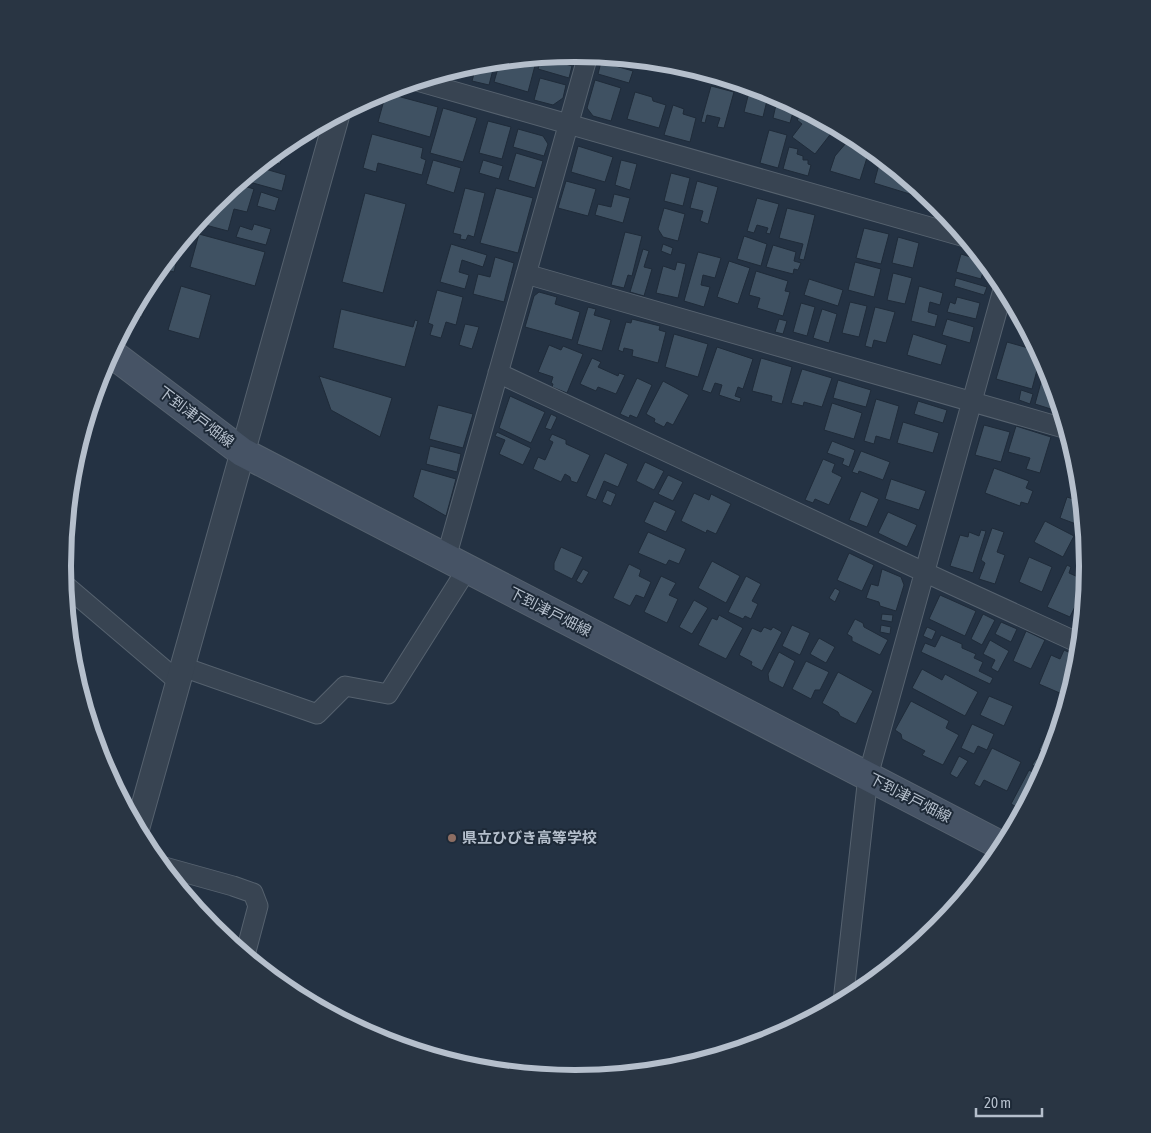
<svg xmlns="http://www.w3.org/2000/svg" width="1151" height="1133" viewBox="0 0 1151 1133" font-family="'Asap Condensed','Noto Sans JP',sans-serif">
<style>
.building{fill:#3f5162;stroke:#1f2b39}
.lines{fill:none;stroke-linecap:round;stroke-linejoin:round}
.minor-casing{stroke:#56626f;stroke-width:21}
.tertiary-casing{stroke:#56626f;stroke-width:26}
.secondary-casing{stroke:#56626f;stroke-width:30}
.minor{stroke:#384452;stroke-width:19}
.tertiary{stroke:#384452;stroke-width:24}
.secondary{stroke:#465365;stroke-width:28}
.education-dot{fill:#8d6e63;stroke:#1d2937;stroke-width:2}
.labels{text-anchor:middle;stroke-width:4;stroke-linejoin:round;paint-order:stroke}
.street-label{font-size:15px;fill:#b5bfcc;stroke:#1d2937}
.poi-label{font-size:15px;font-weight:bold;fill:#b5bfcc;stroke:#1d2937;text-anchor:start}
.rim{fill:none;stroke:#b5bfcc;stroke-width:6}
</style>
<rect width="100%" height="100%" fill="#243243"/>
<path class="building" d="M603 56 637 60 636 62 627 59 626 63Z
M542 57 572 66 569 78 538 69Z
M535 58H537L528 92 494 82 500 61 508 63V60Z
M495 62 489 85 472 81 477 63Z
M601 62 633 71 629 83 598 74Z
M717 76 743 84V87L716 79Z
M540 78 566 85 563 98 553 105 534 100Z
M595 80 621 88 611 121 593 116 587 108Z
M711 86 734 92 724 128 717 127 720 118 707 115 705 123 701 122Z
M750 88 769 92 763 117 744 112Z
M635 92 652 97 653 101 666 105 659 128 627 119Z
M386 93 438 107 430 137 378 122Z
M778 96 795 105 790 123 773 118Z
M673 105 684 109 683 114 696 118 690 142 664 135Z
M443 108 477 118 463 162 430 153Z
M804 110 836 127 815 154 792 137 802 124 797 120Z
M488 121 511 127 502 159 479 153Z
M518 129 543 136 548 144 544 156 513 147Z
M769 130 787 135 778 168 760 163Z
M372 134 423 148 421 158 426 160 422 175 378 163 376 172 363 168Z
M852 136 870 148 860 180 830 171 835 156Z
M286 144 280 164 268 161 269 158Z
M578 146 613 157 605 182 571 172Z
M789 147 798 149 797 154 803 156V160H808V164L811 165 808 176 783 169Z
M516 153 543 161 535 188 508 180Z
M881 157 916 186 913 195 874 183Z
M433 160 461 168 454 193 426 184Z
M483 160 503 166 499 179 479 173Z
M621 160 637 164 630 190 615 185Z
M258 167 286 175 282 191 242 180Z
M671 173 690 178 683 206 664 201Z
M566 181 596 189 588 216 558 208Z
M697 181 718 187 708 224 700 221 703 211 690 208Z
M237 184 254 189 247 212 234 209 228 231 198 223 213 204Z
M465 188 485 193 474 237 468 235 466 240 460 239 461 235 453 233Z
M496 188 533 198 518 253 480 243Z
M261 192 279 198 275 211 257 206Z
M365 193 406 204 383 293 342 282Z
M614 194 630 198 623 223 595 215 598 204 611 207Z
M757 198 779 204 770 234 766 233 768 228 757 225 754 233 747 231Z
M664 208 685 214 678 241 663 237 658 229Z
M787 208 815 215 804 260 799 259 803 244 779 238Z
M254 224 271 229 266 245 236 237 240 226 252 230Z
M864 228 889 234 881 264 856 258Z
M625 232 642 236 632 276 628 275 624 288 611 285Z
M199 234 265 252 255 286 190 267Z
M744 236 767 244 761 266 737 259Z
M898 237 919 243 913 268 892 263Z
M181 243 174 272 160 268Z
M451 244 487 255 483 267 462 260 459 272 469 275 465 289 440 282Z
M663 244 673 248 671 255 661 251Z
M773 245 796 252 794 261 801 263 798 270 794 269 793 274 766 267Z
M643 249 649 251 644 267 652 269 644 296 630 292Z
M698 252 721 258 715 278 703 275 701 285 710 287 704 307 684 301Z
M961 254 986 262 981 279 956 272Z
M495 257 514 263 504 302 473 294 478 274 490 277Z
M729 261 750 268 738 304 717 297Z
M677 262 686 264 678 298 656 293 663 266 675 270Z
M855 262 881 269 874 297 848 290Z
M756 271 788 281 785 291 790 292 783 316 757 308 760 298 749 295Z
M893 273 912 278 905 304 887 300Z
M154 277 142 317 132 314 149 281Z
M956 278 987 287 984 295 954 286Z
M809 279 843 290 838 306 804 295Z
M181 286 211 295 199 339 168 330Z
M919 286 943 293 940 305 930 302 928 312 938 315 935 327 911 321Z
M437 290 463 297 456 325 446 322 441 338 430 335 433 325 428 323Z
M539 292 557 297 555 304 580 312 572 340 525 327 534 296Z
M957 297 980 303 976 319 947 312 950 302 955 304Z
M850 302 867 306 859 337 842 333Z
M801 303 815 307 807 336 793 332Z
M588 307 596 309 594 315 611 320 602 351 577 344Z
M875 307 895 312 886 343 874 340 872 348 865 346Z
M341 309 413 327 415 320 418 321 405 367 333 348Z
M822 309 837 314 829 343 813 338Z
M1018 318 1022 319 1034 341 1022 339 1025 328 1016 326Z
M632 319 660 326 659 330 666 332 658 363 632 356 633 350 624 348 623 352 618 350 626 322 631 323Z
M779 319 787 321 783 334 775 332Z
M947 319 974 327 970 343 942 335Z
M465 324 479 327 472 349 459 345Z
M674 334 708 344 698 377 665 367Z
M913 334 947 345 941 365 907 355Z
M1007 342 1039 351 1041 355 1032 389 996 379Z
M549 345 561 350 563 346 583 354 567 393 552 387 553 384 551 383 553 377 538 372Z
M717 347 753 359 743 389 738 387 735 396 741 398 740 402 719 395 722 385 715 383 711 393 702 390Z
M592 358 601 362 598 367 618 376 619 373 625 375 616 394 598 387 596 391 580 384Z
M761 358 792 367 782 404 771 401 772 396 752 391Z
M1046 364 1058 398 1054 410 1035 404Z
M802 369 832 378 822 407 804 402 803 406 791 403Z
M319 376 392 398 380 437 331 410Z
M637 378 652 385 637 418 630 415 629 418 620 414Z
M838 380 871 390 866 407 833 398Z
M663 381 689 395 673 425 667 422 664 427 654 422 655 419 646 414Z
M1021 390 1033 394 1030 404 1019 400Z
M510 396 545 412 531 443 499 428Z
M876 399 899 406 890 440 876 436 874 444 864 441Z
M918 401 947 410 943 423 914 414Z
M832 403 862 413 854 439 824 430Z
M438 405 473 414 463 448 429 439Z
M551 414 557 417 551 430 545 428Z
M903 422 939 433 933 453 897 443Z
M984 425 1010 432 1001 462 975 455Z
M1016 426 1051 437 1040 473 1026 469 1030 458 1008 452Z
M497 432 531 448 523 465 499 454 505 440 495 436Z
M552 434 566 440V444L590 455 577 483 571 481 570 477 565 474 561 482 533 469 538 457 545 460 553 442 549 440Z
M832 441 855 450 849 467 842 464 844 459 827 453Z
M430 446 461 454 457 472 426 464Z
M861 451 890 462 883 480 859 471 858 474 852 472Z
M605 453 628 464 618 487 604 481 596 500 586 496Z
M823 459 835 464 832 472 842 477 829 505 815 499 813 503 805 500Z
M645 462 664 471 654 490 636 481Z
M994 468 1029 481 1026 488 1033 491 1028 504 1021 502 1020 506 985 493Z
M421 469 456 479 446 516 413 497Z
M668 475 683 482 673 501 658 494Z
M891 479 926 491 919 510 885 499Z
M607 490 616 494 611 506 602 502Z
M861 491 879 499 867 527 849 520Z
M694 493 709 500 711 494 731 504 716 534 707 530 706 533 681 521Z
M1067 497 1082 502 1084 527 1060 518Z
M654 501 676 511 666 532 644 522Z
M888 512 917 525 907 547 878 533Z
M1045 521 1074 536 1063 557 1034 542Z
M992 528 1004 532 997 552 1005 555 995 584 979 579 985 563 981 560Z
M981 530 986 531 973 573 950 566 960 535 968 537 969 532 979 536Z
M648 532 686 549 679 564 669 560 666 565 638 553Z
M561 547 583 557 572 579 554 570V563Z
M849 553 874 565 862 591 837 580Z
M1029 557 1052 567 1042 592 1019 582Z
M712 561 740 576 726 603 698 588Z
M629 564 641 570 639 576 651 582 644 598 636 595 630 606 613 598Z
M1067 565 1071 567 1069 573 1087 581 1070 617 1047 607Z
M583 569 589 572 582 584 576 581Z
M882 569 901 577 904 585 896 611 880 606 879 602 866 598 871 584 878 586Z
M661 576 676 583 669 595 678 599 667 623 644 612Z
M746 576 761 584 752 601 758 604 751 619 745 616 743 619 728 612Z
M835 588 840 591 835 602 829 598Z
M940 595 976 611 965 636 929 619Z
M694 600 708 608 692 634 679 627Z
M882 614 893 615 892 622 881 620Z
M983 614 995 620 982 645 971 639Z
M719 615 743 628 726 659 698 645 712 618 717 620Z
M855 619 863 623 864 627 888 640 880 655 852 641V637L847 634Z
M1001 622 1017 629 1011 642 995 634Z
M792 625 810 633 800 655 782 646Z
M881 625 891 627 890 634 880 632Z
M764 627 771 630 773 627 782 632 762 671 751 665 752 662 739 655 752 628 761 632Z
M927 627 936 631 932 640 923 636Z
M1026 631 1045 640 1031 669 1013 661Z
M941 635 962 644V648L976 654 974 658 983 662 979 671 993 678 990 684 921 652 925 643 935 647Z
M819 638 835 647 826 663 810 654Z
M990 640 1009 651 998 672 991 668 995 660 983 654Z
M1064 650 1079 657 1078 667 1069 697 1039 684 1051 655 1060 659Z
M779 652 795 661 783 688 769 681 768 674Z
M806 661 829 672 820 690H815L811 699 792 689Z
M922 669 942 680 945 674 978 692 965 716 912 688Z
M838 672 873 691 856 724 840 716 838 712 822 703Z
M989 696 1013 706 1004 726 980 715Z
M911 701 949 721 946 728 959 735 943 765 922 755 925 751 902 739 901 734 895 730Z
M1052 723 1060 727 1049 763 1045 771 1032 765 1036 759H1040L1043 752 1039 750 1047 734 1051 736 1055 728 1051 725Z
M972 724 994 734 987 750 978 746 974 754 961 748Z
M992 748 1021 762 1007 791 984 780 980 787 974 784Z
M959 756 968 761 957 778 950 774Z
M1029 770 1041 777 1024 811 1011 804Z"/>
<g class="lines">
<g class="minor-casing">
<path id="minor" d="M417 81 965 237
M526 274 1067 429
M498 373 924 572 1081 644
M446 558 588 55
M65 585 179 682
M183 667 317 714 345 686 388 694 467 569
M161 866 233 886 253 893 258 906 245 955
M843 1002 868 776 1004 286"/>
</g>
<g class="tertiary-casing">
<path id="tertiary" d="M137 829 337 116"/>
</g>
<g class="secondary-casing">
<path id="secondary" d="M111 353 242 452 1004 847"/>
</g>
<use href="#minor" class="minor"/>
<use href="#tertiary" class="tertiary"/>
<use href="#secondary" class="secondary"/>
</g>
<circle class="education-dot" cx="452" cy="838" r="5"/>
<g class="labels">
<g class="street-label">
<text transform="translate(196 417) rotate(37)" y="5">下到津戸畑線</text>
<text transform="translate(550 612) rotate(27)" y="5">下到津戸畑線</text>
<text transform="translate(910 798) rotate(27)" y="5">下到津戸畑線</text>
</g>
<g class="poi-label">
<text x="462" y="843">県立ひびき高等学校</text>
</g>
</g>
<path d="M0 0H1151V1133H0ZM71 566a504 504 0 1 1 1008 0a504 504 0 1 1-1008 0Z" fill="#293543" fill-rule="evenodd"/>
<path class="rim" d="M71 566a504 504 0 1 1 1008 0a504 504 0 1 1-1008 0Z"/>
<path d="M976 1108v8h66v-8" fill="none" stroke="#b5bfcc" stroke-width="2.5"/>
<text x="984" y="1108" font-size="15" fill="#b5bfcc" stroke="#1d2937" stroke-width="4" paint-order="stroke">20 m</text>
</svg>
